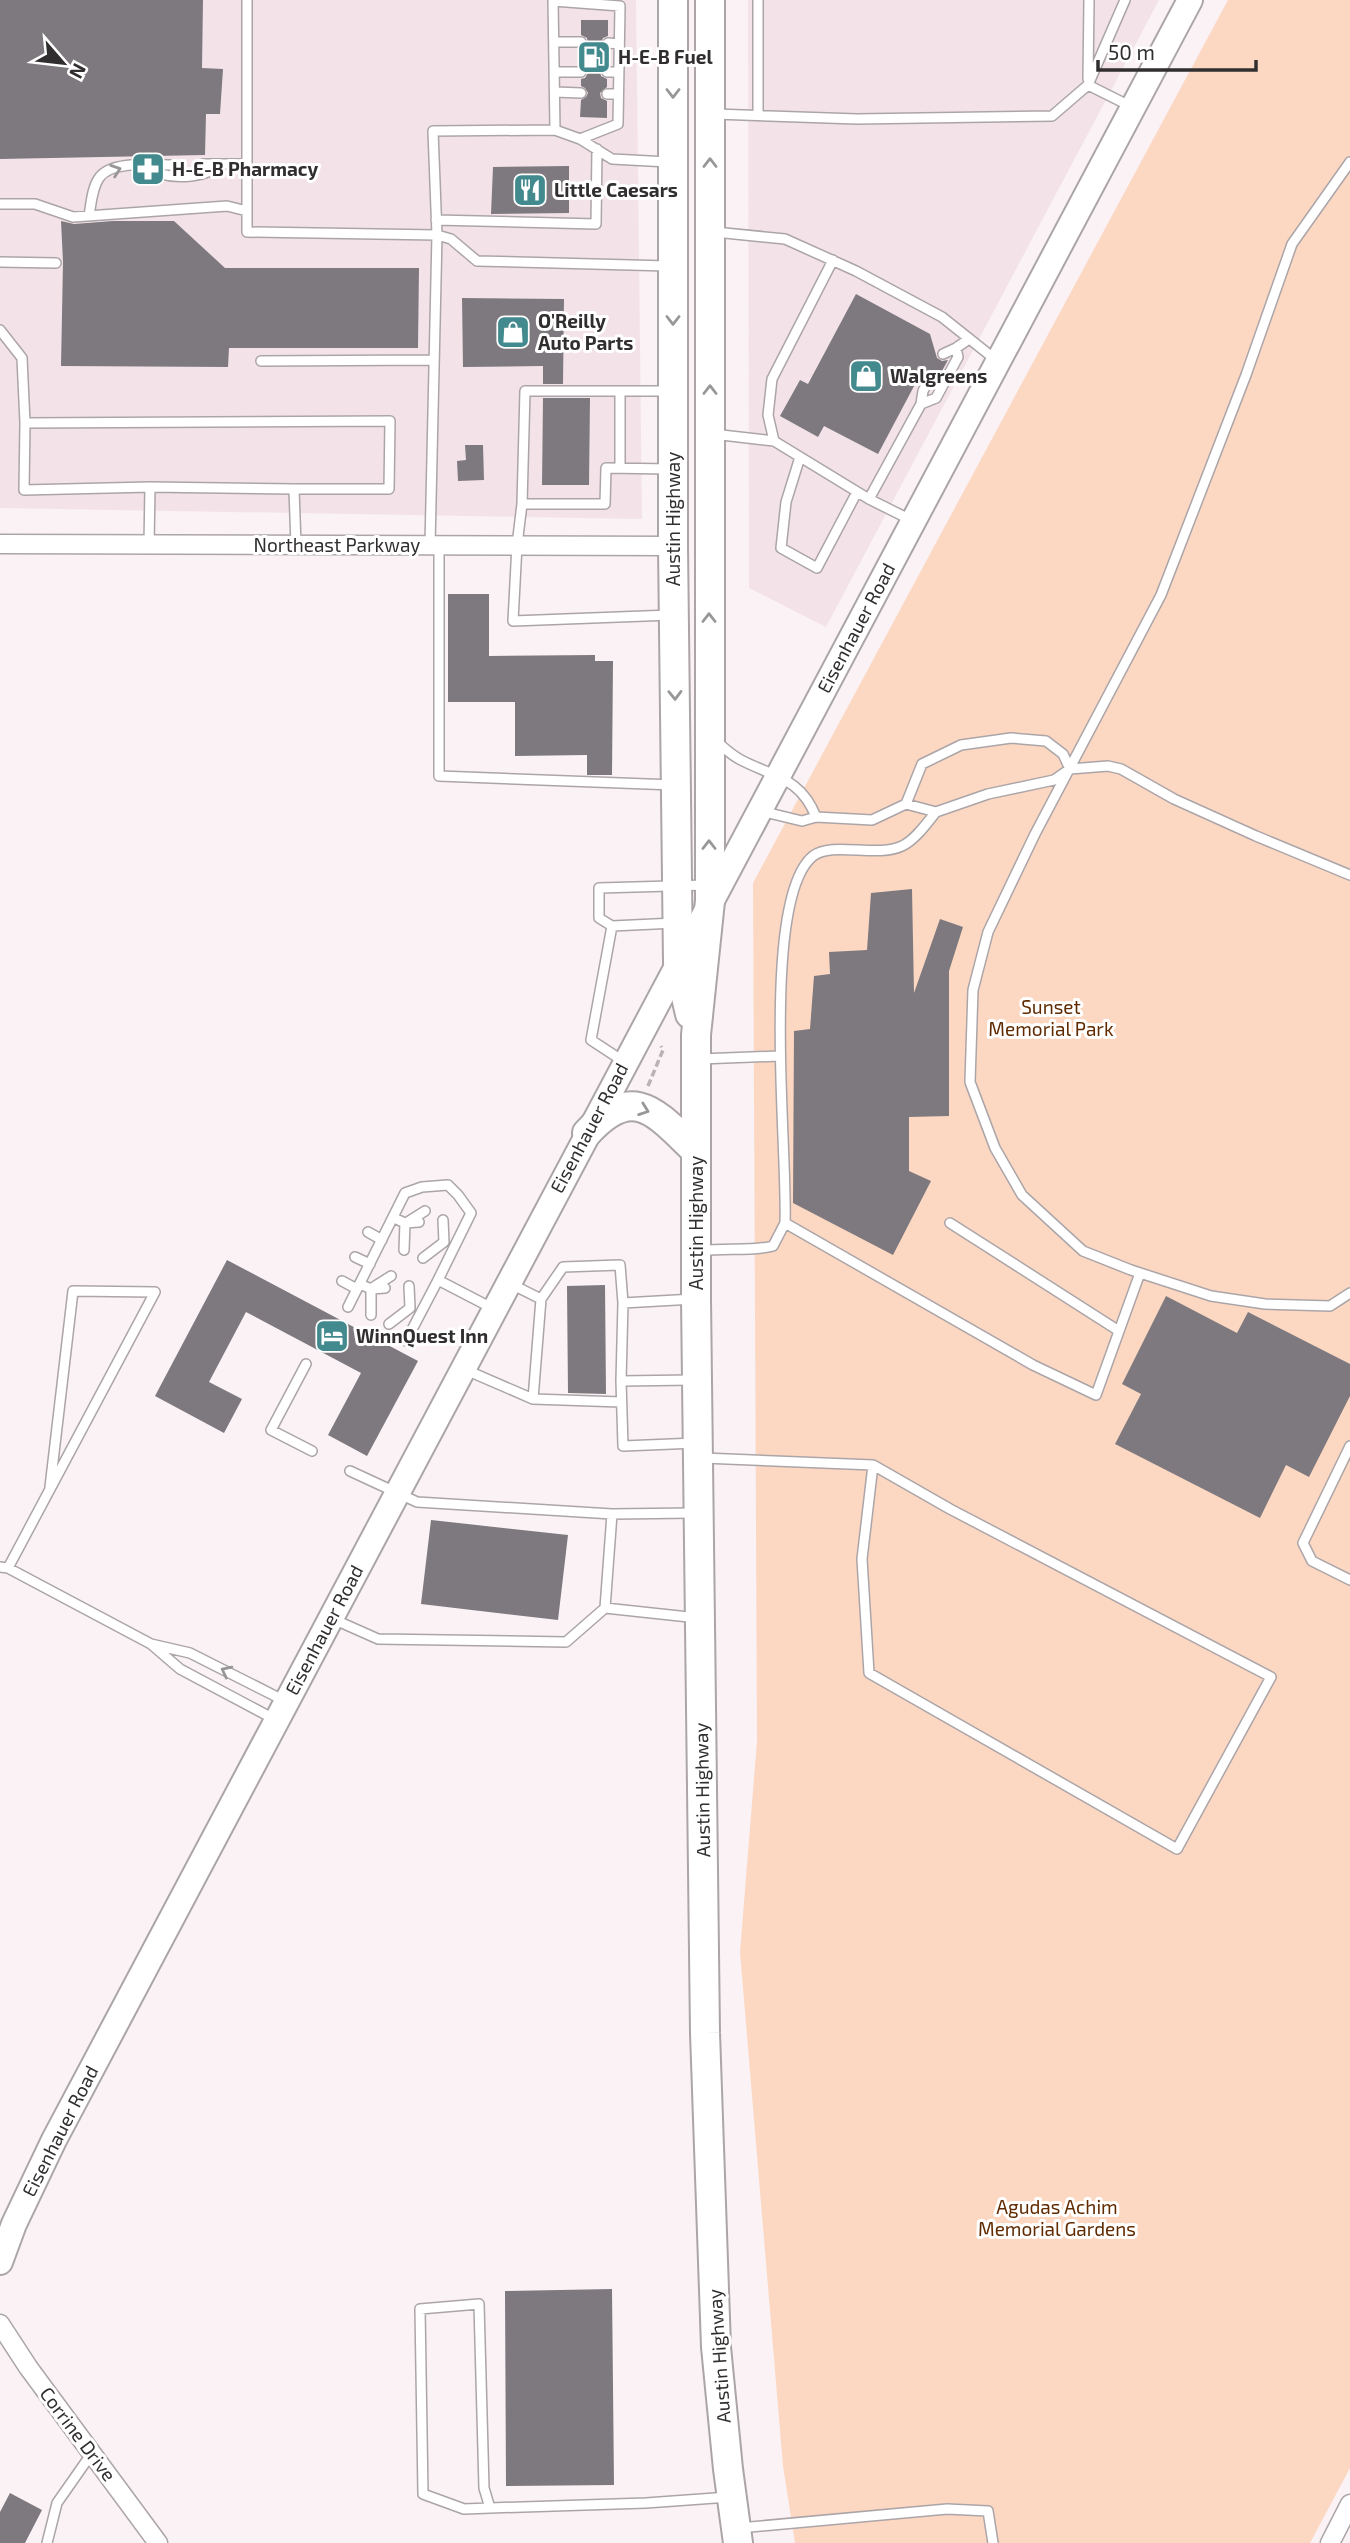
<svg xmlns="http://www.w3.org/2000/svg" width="1350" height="2543" viewBox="0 0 1350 2543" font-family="'Exo 2',sans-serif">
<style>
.built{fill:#f3e3e9}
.green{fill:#fcd8c3}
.building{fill:#7d797e}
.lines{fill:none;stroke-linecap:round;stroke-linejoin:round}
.lane-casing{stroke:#aca5a8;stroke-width:12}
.street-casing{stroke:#aca5a8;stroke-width:21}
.secondary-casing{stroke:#aca5a8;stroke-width:28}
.primary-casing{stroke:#aca5a8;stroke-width:32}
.path{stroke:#bab3b5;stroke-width:3.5;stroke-dasharray:7 3.5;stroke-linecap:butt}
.lane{stroke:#fff;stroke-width:9}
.street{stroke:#fff;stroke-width:18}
.secondary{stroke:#fff;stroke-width:24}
.primary{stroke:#fff;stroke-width:28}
.oneway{stroke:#989697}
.labels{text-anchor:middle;stroke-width:6;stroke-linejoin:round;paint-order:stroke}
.poi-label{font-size:19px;font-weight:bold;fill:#312e2f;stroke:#fff;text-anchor:start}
.street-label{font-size:19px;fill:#312e2f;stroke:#fff}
.park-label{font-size:19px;fill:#602a01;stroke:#fff}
</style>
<rect width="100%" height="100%" fill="#faf2f5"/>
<path class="built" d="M0 0H636L642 519 0 508Z
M748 0H1159L826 627 749 588Z"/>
<path class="green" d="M1228 0H1350V2468L1310 2543H795L783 2466 740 1952 757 1741 753 883Z"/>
<path class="building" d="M0 0H203L202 68 223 69 220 114H206L205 155 0 159Z
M581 20H608V36L603 38 601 43 607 50V65L603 66 600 71 601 76 607 79V87L600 93 601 98 607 101V118L580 117 581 100 586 97 588 93 585 88 581 86V79L585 78 588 73 587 68 581 65V49L588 43 587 38 581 35Z
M569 166V213L491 214 493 167Z
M61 221 74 224 113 221H174L225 268H419L418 348H229L228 367 61 366 63 262Z
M856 294 930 334 937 358 942 361 948 360 937 380 933 372 921 373 878 454 824 426 818 437 780 416 800 380 808 384Z
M462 298 564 299 563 384H543V366L463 367Z
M543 398H590L589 485H542Z
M465 445H483L484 480 458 481 457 461 466 460Z
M448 594H489V656L595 655V661H613L612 775H587V755L515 756V702H448Z
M912 889 914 993 940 919 963 927 949 971V1116L909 1117V1171L931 1181 893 1255 793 1203 794 1031 810 1029 814 976 830 974 829 952 867 950 871 893Z
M227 1260 418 1361 367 1456 328 1435 361 1373 246 1312 209 1382 242 1399 224 1433 155 1396Z
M605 1285 606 1394 568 1393 567 1286Z
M1166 1296 1237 1333 1248 1312 1350 1364V1396L1309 1477 1286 1465 1260 1518 1115 1444 1141 1394 1122 1384Z
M431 1520 568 1535 558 1620 421 1604Z
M612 2289 614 2485 506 2486 505 2291Z
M10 2493 42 2510 25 2543H0V2512Z"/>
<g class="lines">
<g class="lane-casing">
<path id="lane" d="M247 0V232L437 235 430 545
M553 0 555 130 580 139 612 159 668 162
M758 0V115
M553 1 620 6 618 124 580 139
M554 42H581
M608 43 619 44
M554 72H581
M607 72H618
M1088 79 1089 0
M1088 85 1130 106
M555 92 581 93
M607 94H618
M715 114 857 119 1052 116 1088 85 1125 0
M555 130 433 131 437 235 451 239 477 261 668 266
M1350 162 1292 244 1246 375 1161 595 1035 834 988 932 973 990 970 1082 995 1148 1022 1195 1083 1251 1131 1270 1211 1296 1265 1304 1330 1306 1350 1293
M203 164H247
M147 165C151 168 155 173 161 174 178 179 209 177 221 164
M0 204H35L73 217 227 206 247 211
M89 216C91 204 92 188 99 178 111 160 154 165 173 165
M436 220 596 224 597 149
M715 232 785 239 856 271 942 317 996 360
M833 260 772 379 768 415 774 441 869 499 911 520
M0 262 56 263
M0 330 22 358 25 423
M943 354 956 348
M261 361 434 360
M671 391H525L522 504 517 545 513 621 671 615
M921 404 923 391 930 378
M713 434 774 441
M800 457 786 502 781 548 817 568 857 492
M620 468V391
M150 487 24 490 25 423 390 421 389 489H294
M869 499 921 404 936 398 958 357 956 348 969 339
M522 504H605L606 468 671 469
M149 545 150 487 294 489 296 545
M439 545V776L674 785
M715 740C723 747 731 755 741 760 774 777 801 778 816 817
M906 804 922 764 961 745 1011 738 1046 741 1063 754 1070 769
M761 811 802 821 816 817 872 820 906 804 936 812 988 794 1054 780 1070 769 1108 766 1121 769 1174 799 1256 836 1350 875
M936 812C927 823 915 840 902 846 877 858 832 841 813 856 760 899 788 1152 785 1223L1033 1365 1096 1395 1140 1273
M612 926 599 918V888L706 885
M700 1059 779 1056
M623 1061 591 1040 612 926 675 923
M394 1218 405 1223 419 1222
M443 1220 444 1242
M406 1223 425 1211
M950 1223 1119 1331
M368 1232 382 1240
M404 1250 405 1223
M701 1251C725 1247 749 1252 773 1246L785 1223
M355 1257 370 1264
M423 1258 444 1242
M342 1281 357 1289
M509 1283 541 1299 563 1267 620 1265 623 1303
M360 1284 371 1289 385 1288
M409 1286 410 1308
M372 1288 391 1276
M348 1307 405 1193 422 1187 448 1185 458 1195 471 1213 438 1280 492 1308
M371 1315V1289
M389 1324 410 1308
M406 1341 438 1280
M306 1364 271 1430 312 1451
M466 1370 533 1399 541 1299
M693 1380 621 1381 623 1303 694 1299
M621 1381 623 1446 696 1443
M533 1399 621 1402
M1350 1446 1303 1543 1312 1561 1350 1580
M703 1458 873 1465 862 1559 869 1673 1177 1849 1271 1677 950 1509 873 1465
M350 1471 417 1502 612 1514
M694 1513 612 1514 605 1608 698 1618
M0 1567 8 1568 151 1644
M8 1568 155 1292 73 1291 50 1487
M333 1619 378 1639 566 1642 605 1608
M274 1719 180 1669 151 1644 190 1653 285 1701
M490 2508 464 2509 423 2494 420 2309 479 2304 484 2488 490 2508 646 2503 729 2497
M739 2528 947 2509 988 2511 993 2543
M47 2543 57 2503 92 2453"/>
</g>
<g class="street-casing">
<path id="street" d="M0 544 673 546
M0 2324 28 2367 158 2543
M1330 2543 1350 2504"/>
</g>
<g class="secondary-casing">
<path id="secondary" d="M0 2262 14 2224 54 2140 1190 0"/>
</g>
<g class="primary-casing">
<path id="primary" d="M673 0V546L678 962 690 1014
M710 0V901L696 1035V1299L705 2033 716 2347 728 2469 738 2543
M587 1133C634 1082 656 1113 696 1151"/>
</g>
<path class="path" d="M648 1086 663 1050 661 1046"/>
<use href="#lane" class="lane"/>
<use href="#street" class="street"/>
<use href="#secondary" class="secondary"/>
<use href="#primary" class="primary"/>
</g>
<defs><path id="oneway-chevron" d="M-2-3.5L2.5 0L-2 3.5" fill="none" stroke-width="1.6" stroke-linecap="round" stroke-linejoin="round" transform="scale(1.75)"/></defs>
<g class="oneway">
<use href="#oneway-chevron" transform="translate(673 93) rotate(90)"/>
<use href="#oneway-chevron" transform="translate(710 163) rotate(-90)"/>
<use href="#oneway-chevron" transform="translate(116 170) rotate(-19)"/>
<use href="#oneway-chevron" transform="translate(673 320) rotate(90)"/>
<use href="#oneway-chevron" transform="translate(710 390) rotate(-90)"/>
<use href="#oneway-chevron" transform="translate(709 618) rotate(-90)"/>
<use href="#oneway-chevron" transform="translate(675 695) rotate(89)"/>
<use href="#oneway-chevron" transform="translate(709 845) rotate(-90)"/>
<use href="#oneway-chevron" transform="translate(644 1110) rotate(20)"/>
<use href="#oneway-chevron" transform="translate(226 1671) rotate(-153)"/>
</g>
<defs>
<g id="fuel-square" transform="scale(1.75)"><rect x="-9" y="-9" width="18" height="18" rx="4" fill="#428a8e" stroke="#fff"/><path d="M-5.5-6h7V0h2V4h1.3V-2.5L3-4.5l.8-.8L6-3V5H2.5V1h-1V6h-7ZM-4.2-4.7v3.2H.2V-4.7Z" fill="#fff"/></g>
<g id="pharmacy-square" transform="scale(1.75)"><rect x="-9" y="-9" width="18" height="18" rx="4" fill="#428a8e" stroke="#fff"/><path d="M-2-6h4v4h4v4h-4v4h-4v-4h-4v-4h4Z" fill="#fff"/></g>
<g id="restaurant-square" transform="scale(1.75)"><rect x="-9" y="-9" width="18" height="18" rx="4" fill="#428a8e" stroke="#fff"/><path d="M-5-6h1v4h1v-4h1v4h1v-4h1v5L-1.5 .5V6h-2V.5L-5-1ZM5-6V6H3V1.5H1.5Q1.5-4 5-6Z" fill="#fff"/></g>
<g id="shop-square" transform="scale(1.75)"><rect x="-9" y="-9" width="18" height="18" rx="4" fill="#428a8e" stroke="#fff"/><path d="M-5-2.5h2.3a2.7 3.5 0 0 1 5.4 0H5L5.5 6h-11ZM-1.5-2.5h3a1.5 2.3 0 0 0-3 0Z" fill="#fff"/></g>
<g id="hotel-square" transform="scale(1.75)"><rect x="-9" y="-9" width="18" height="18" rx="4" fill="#428a8e" stroke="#fff"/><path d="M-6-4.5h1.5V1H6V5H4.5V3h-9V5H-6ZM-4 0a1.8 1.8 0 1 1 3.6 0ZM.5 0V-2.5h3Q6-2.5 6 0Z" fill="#fff"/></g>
</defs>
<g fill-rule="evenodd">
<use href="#fuel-square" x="594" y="57"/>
<use href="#pharmacy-square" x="148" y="169"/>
<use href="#restaurant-square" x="530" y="190"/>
<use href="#shop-square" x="513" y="332"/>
<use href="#shop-square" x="866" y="376"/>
<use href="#hotel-square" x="332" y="1336"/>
</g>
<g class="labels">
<g class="poi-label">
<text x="618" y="64">H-E-B Fuel</text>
<text x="172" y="176">H-E-B Pharmacy</text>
<text x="554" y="197">Little Caesars</text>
<text x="538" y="328">O'Reilly<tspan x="538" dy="22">Auto Parts</tspan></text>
<text x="890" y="383">Walgreens</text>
<text x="356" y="1343">WinnQuest Inn</text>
</g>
<g class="street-label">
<text transform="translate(673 519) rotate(-90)" y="7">Austin Highway</text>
<text x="337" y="552">Northeast Parkway</text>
<text transform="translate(856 628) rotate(-62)" y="7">Eisenhauer Road</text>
<text transform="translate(589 1128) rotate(-62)" y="7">Eisenhauer Road</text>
<text transform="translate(696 1223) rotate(-90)" y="7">Austin Highway</text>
<text transform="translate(324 1630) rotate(-62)" y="7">Eisenhauer Road</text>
<text transform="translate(702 1790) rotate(-91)" y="7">Austin Highway</text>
<text transform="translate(60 2131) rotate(-63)" y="7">Eisenhauer Road</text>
<text transform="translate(719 2356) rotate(-94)" y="7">Austin Highway</text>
<text transform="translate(78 2434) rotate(53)" y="7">Corrine Drive</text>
</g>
<g class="park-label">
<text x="1051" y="1014">Sunset<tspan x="1051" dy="22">Memorial Park</tspan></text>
<text x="1057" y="2214">Agudas Achim<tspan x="1057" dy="22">Memorial Gardens</tspan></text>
</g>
</g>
<g transform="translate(63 63) rotate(118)" stroke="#ffffff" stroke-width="5" paint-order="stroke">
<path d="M0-5L12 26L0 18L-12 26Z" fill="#312e2f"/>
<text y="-10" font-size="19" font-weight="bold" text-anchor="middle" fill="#312e2f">N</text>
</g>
<path d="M1098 60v10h158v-10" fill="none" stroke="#312e2f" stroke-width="3.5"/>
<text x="1108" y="60" font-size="21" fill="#312e2f" stroke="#ffffff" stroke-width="5" paint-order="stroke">50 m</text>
</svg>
